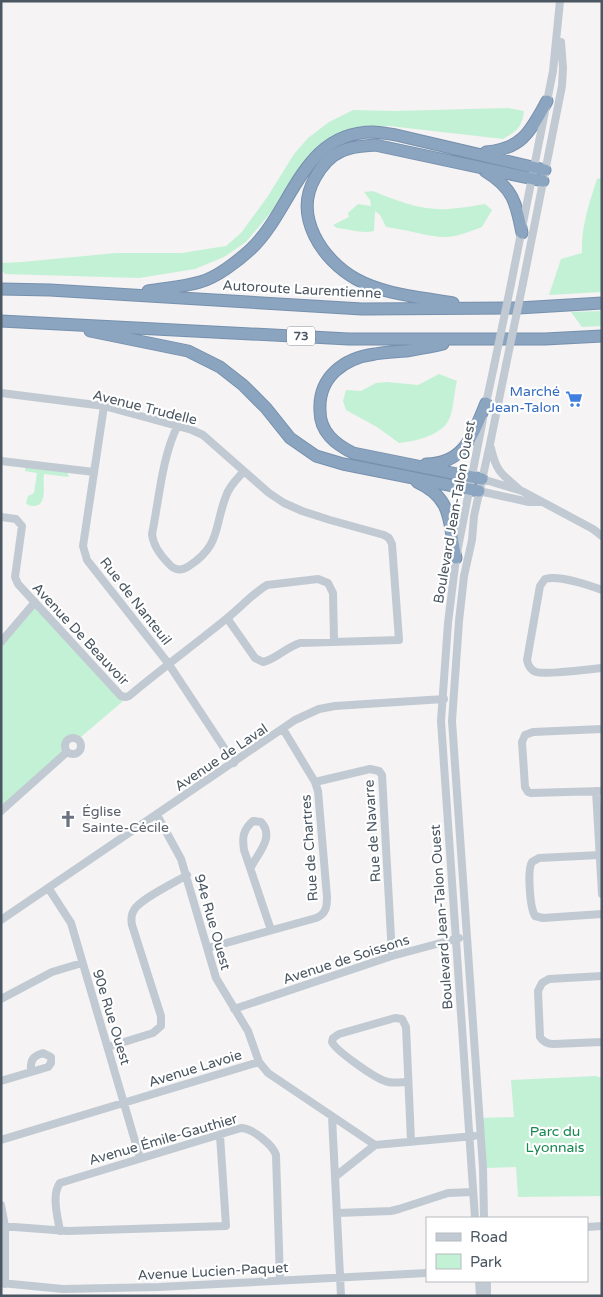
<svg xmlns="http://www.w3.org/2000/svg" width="603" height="1297" viewBox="0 0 603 1297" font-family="'Varela Round',sans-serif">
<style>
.green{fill:#c3f1d5}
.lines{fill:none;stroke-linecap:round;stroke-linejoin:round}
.highway-casing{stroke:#7690ad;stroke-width:13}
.minor{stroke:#c1cad2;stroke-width:8}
.highway{stroke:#8ba5c1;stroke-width:11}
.minor-bridge{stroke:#c1cad2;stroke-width:8}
.labels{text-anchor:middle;stroke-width:4.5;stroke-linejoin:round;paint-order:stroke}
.shield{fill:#fff;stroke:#808990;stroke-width:1}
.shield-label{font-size:12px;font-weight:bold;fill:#4a5661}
.street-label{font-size:14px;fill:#4a5661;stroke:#fff}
.shop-label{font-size:14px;fill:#366cbe;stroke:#fff;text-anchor:end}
.worship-label{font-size:14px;fill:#5b616d;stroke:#fff;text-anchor:start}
.park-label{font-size:14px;fill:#17864f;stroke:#fff}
</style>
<rect width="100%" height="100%" fill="#f5f3f3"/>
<path class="green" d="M508 108 524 111C522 127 517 131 503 139L389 126 354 129 322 142 303 164 272 211 246 242 224 257 195 269 139 278 5 274 1 269V263L22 262 116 253H182L226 246 241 233 268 196 294 154 308 138 329 122 353 110 394 111Z
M602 178V292L549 295 561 259 582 253C581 227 589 204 597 179Z
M373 191C397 201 423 211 449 209 461 208 473 206 485 204L492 210 482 227C468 232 455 238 440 237 422 235 404 229 386 227L380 215 375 211 374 231C361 234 350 229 337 228L333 225 349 217 348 213 358 204 371 206 370 200 364 192Z
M602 311V326L582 327 571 312Z
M439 374 457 381C454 393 454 406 450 417 444 435 416 441 399 443L377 427 346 410 343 401 346 390 361 391 376 383 387 382 418 385Z
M25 466 67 471 69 477 44 474C42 485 50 511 28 505L26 503 28 496 34 493 37 473 25 471Z
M35 602 119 695 129 696 82 736 79 740 75 738 68 739 65 744 66 750 1 811V642Z
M596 1076 602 1078V1196L518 1197 516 1167 483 1168 480 1118 514 1117 511 1080Z"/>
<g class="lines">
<g class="highway-casing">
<path id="highway" d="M486 152C523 149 531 130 547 101
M485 171C513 188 516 202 522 233
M1 289 50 290 362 309 518 308 602 303
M148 291C165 288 183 287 200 282 216 278 238 261 251 249 293 209 302 132 373 132 380 132 388 134 396 135L545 170
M453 303C421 297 385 295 356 279 322 260 293 216 315 178 321 167 330 156 342 151 352 146 364 146 375 145L543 181
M1 321 349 339H545L602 336
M90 331 188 351 220 367 243 385 266 408 290 438 316 456 343 464 479 491
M443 344C431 347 418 349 406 351 395 352 385 352 375 354 344 358 318 377 320 411 320 432 335 444 353 453L482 479
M426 464C465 464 473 434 486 403
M417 482C455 499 448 525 456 558"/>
</g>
<path class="minor" d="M523 283 562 86 563 68 561 42
M511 284 553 71 560 1
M1 393 104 406 192 430 203 435 269 493 284 503 302 511 330 520 384 535 389 538 392 544 399 640 300 643C285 648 276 659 263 662L255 658 227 618
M104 406 83 546 87 560 168 663 234 763
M485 408 494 366
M178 425C162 456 159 500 152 534 153 545 161 556 169 564 175 571 182 571 189 566 221 545 214 527 226 496 229 486 237 479 244 471
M491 448C496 471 501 474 519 489
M1 461 94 472
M482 479 522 491 593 529 602 536
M479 491 529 502H540
M1 517 16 519 22 526 15 577 18 584 121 696 126 697 129 696C161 669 194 645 226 619 240 608 252 594 267 585L318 579 328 583 333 593 334 641
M602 590C588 585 560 575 545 579L540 586 527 660C528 665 530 670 536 672 546 675 589 669 602 668
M1 642 35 602
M602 729 533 732 525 735 522 742 525 787 528 792 531 793 602 791
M65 746a8 8 0 1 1 16 0a8 8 0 1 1-16 0Z
M315 782 370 769 379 771 382 775 392 956
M596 791 602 894
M1 811 67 752
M157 815 181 859 216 978 248 1031 259 1062
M600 855 539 858 532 862C527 870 530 908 535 916L543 918 602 914
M251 867C258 853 275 837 261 822L253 821C243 830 242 837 244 850L271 930
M49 889 71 923 140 1158
M1 920 295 720 319 709 335 706 444 699
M208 948 316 918C326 914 327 907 327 897L318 791 315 782 283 729
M602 976 549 979 542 983 538 991 540 1037C543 1042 547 1044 554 1044L602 1042
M1 999 52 972 82 963
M234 1009 392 956 459 938
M108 1047 153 1033 161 1026V1016L132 925C131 920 131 915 134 910 140 899 176 882 187 875
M1 1081 48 1067 51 1063V1057L43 1053C33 1056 30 1060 31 1071
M408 1082C401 1082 392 1084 385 1081 375 1078 336 1051 332 1042L333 1038 339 1034 395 1018 402 1019 406 1027 411 1141
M332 1117 341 1296
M1 1140 259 1062 268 1073 375 1145 474 1136
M336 1176 375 1145
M1 1205 5 1226V1284
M338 1213 391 1211 399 1209 448 1193 473 1192
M475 1218 441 721 448 623 456 558 483 419
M484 1218 483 1168 452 721 459 621 464 576 472 540 474 516 490 444 506 365
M1 1226 68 1231 226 1226 220 1135
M587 1227 602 1226
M60 1231C58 1218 51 1195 60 1183L241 1128C252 1128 273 1145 276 1155L280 1280
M479 1281 480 1296
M487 1281V1296
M1 1283 63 1289 159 1287 427 1273"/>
<use href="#highway" class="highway"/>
<path class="minor-bridge" d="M506 365 523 283
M494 366 511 284"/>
</g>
<defs>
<g id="supermarket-bare" transform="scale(1.35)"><path d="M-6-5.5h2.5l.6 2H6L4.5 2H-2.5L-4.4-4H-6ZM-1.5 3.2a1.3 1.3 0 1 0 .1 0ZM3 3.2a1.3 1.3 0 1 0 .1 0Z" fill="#3f7fe0" stroke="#fff" stroke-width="2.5" paint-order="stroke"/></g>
<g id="church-bare" transform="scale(1.35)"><path d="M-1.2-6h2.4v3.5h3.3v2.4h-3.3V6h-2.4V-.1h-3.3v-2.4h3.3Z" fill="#6b7280" stroke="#fff" stroke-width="2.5" paint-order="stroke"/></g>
</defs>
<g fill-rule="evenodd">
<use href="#supermarket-bare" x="574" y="399"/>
<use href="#church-bare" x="68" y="819"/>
</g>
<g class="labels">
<rect class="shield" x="287" y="326.5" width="28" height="19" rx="4"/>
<g class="shield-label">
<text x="301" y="340">73</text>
</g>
<g class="street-label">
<text transform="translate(302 289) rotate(3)" y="5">Autoroute Laurentienne</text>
<text transform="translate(145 407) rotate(14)" y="5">Avenue Trudelle</text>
<text transform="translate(454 512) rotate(-80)" y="5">Boulevard Jean-Talon Ouest</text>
<text transform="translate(136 601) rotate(52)" y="5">Rue de Nanteuil</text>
<text transform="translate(81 634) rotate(47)" y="5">Avenue De Beauvoir</text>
<text transform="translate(221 757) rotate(-34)" y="5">Avenue de Laval</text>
<text transform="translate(372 831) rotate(-94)" y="5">Rue de Navarre</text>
<text transform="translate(309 848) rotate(-94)" y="5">Rue de Chartres</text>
<text transform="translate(441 917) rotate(-94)" y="5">Boulevard Jean-Talon Ouest</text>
<text transform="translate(213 922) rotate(74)" y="5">94e Rue Ouest</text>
<text transform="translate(346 959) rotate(-18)" y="5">Avenue de Soissons</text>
<text transform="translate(112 1017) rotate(73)" y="5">90e Rue Ouest</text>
<text transform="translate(195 1068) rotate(-17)" y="5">Avenue Lavoie</text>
<text transform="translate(163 1139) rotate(-16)" y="5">Avenue Émile-Gauthier</text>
<text transform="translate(213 1271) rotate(-3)" y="5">Avenue Lucien-Paquet</text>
</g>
<g class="shop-label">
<text x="560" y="396">Marché<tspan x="560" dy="16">Jean-Talon</tspan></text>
</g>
<g class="worship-label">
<text x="82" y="816">Église<tspan x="82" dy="16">Sainte-Cécile</tspan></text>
</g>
<g class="park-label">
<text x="555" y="1136">Parc du<tspan x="555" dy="16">Lyonnais</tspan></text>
</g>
</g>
<rect width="603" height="1297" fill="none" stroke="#4a5661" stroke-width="5"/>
<rect x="426" y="1217" width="162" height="65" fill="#ffffff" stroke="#b7bbc0"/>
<rect x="436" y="1233" width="25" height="8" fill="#c1cad2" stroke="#b7bbc0"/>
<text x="470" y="1242" font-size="15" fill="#4a5661">Road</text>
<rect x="436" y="1254" width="25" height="15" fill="#c3f1d5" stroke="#b7bbc0"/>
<text x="470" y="1267" font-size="15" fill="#4a5661">Park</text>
</svg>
